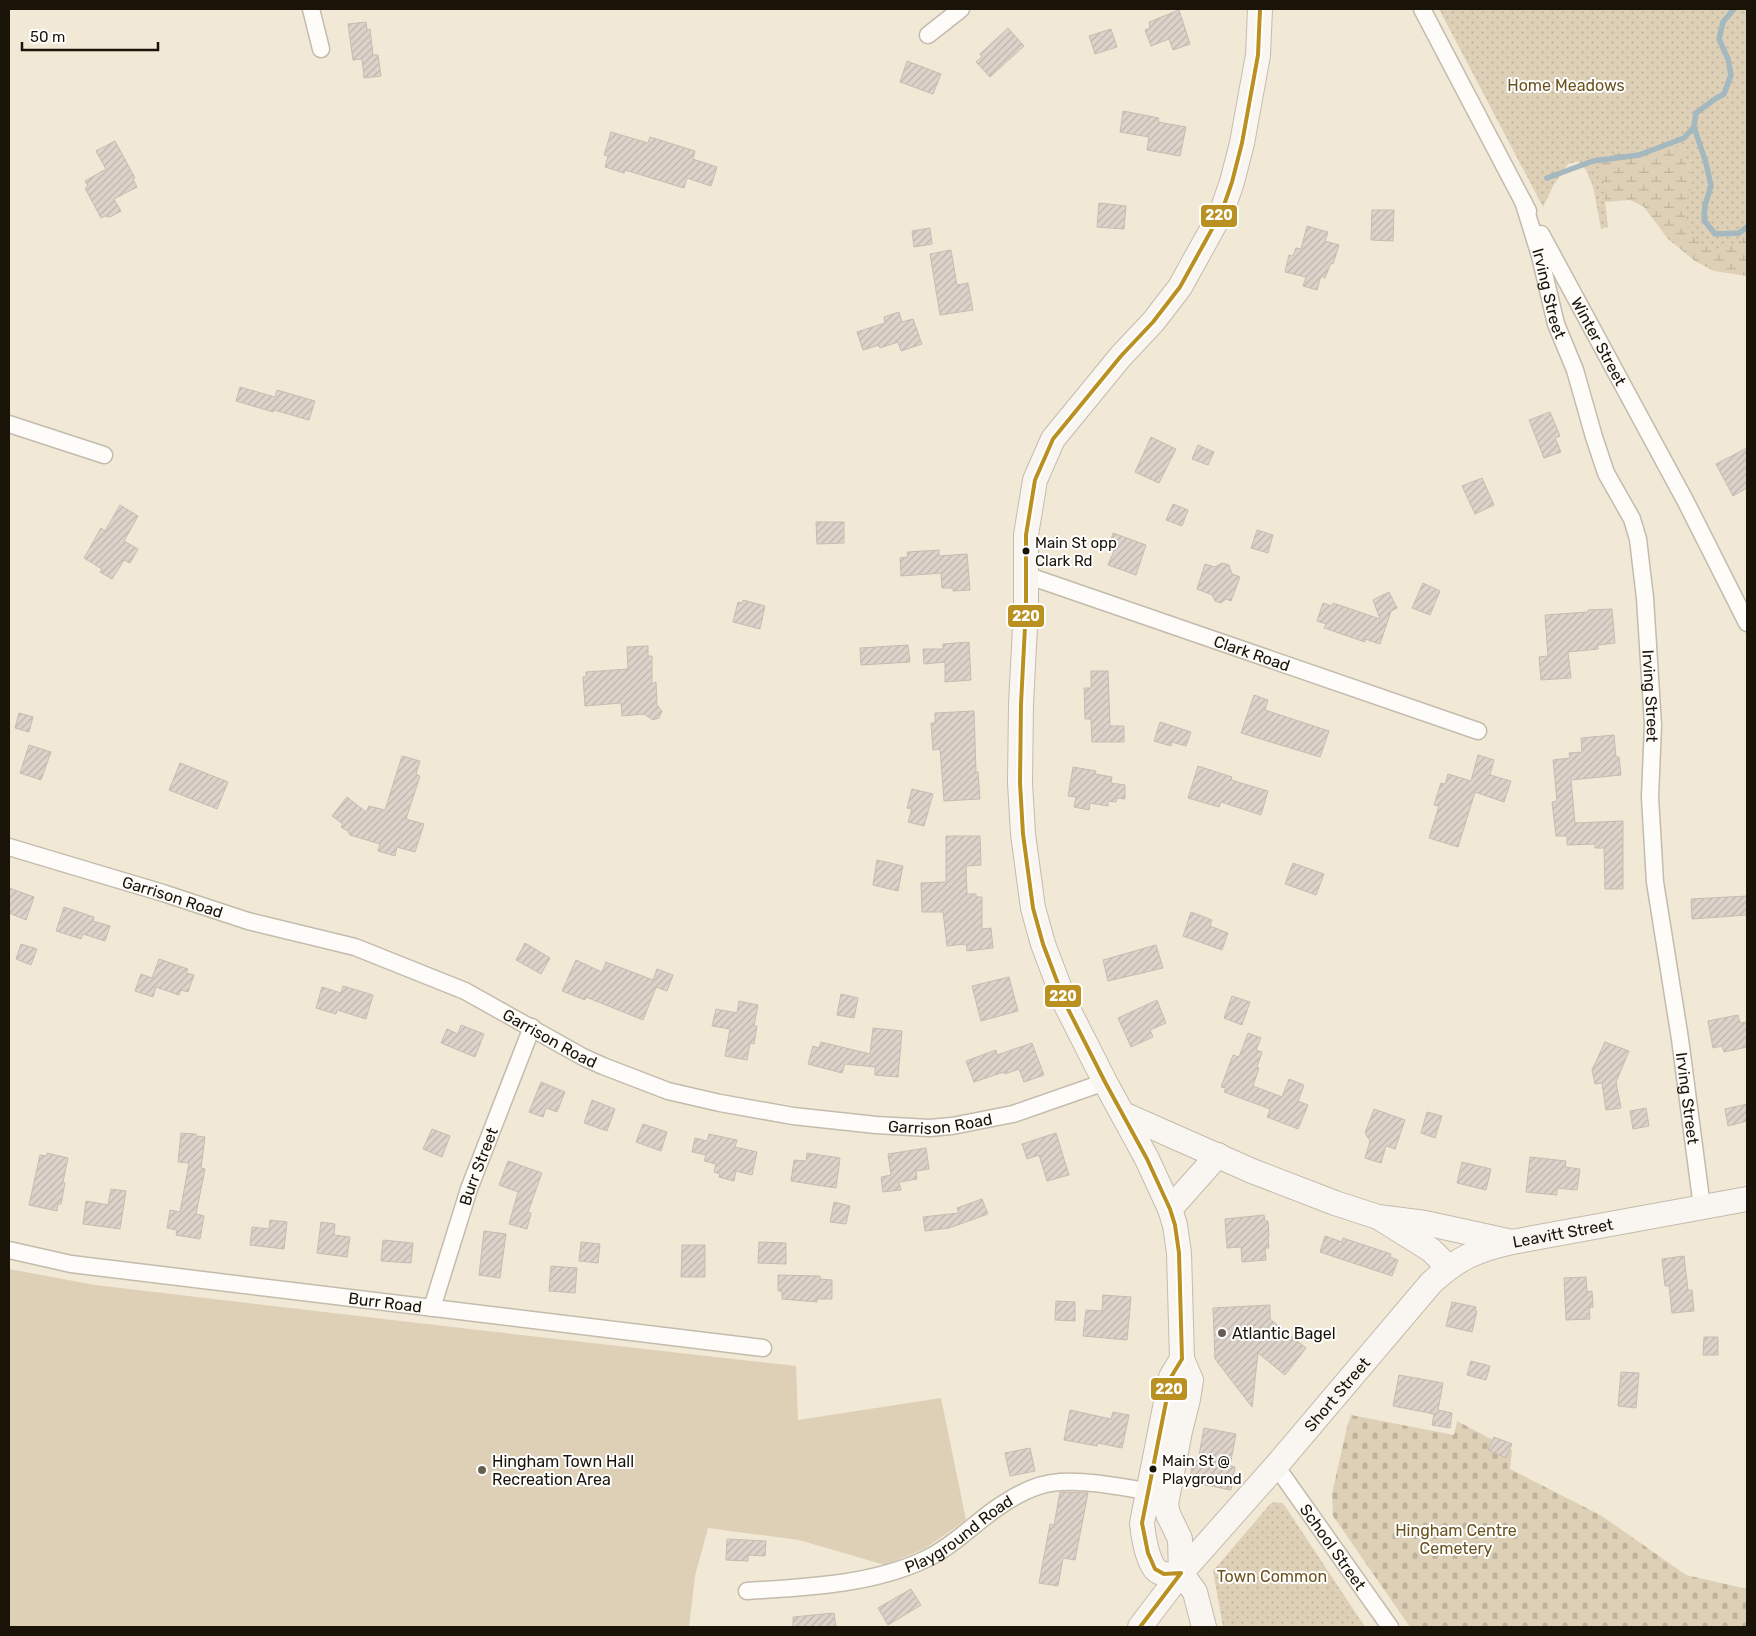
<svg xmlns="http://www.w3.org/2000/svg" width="1756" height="1636" viewBox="0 0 1756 1636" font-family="Rubik,sans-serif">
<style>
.wetland{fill:url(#wetland-marsh)}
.cemetery{fill:url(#cemetery-stones)}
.park{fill:url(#park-dots)}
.pitch{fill:#ded0b7}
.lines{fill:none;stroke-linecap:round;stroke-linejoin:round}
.stream{stroke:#a4b8c0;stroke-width:5.5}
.building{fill:url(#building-hatch);stroke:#c8bcb2}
.street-casing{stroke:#c4bbad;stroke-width:19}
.secondary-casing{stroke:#c4bbad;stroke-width:26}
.street{stroke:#fdfcf9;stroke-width:16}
.secondary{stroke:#f9f6f1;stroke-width:24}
.bus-1-casing{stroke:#fff;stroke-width:8}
.bus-1{stroke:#ba9121;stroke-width:4}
.bus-dot{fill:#1a1408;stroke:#fff;stroke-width:2}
.poi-dot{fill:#665e50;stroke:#fff;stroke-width:2}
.labels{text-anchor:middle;stroke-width:4;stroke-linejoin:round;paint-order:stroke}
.bus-label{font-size:15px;fill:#1a1408;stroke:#fff;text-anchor:start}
.park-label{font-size:16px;fill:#6c521e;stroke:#fff}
.street-label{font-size:16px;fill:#1a1408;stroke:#fff}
.poi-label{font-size:16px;fill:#1a1408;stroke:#fff;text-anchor:start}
.line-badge{stroke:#fff;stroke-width:2}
.badge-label{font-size:14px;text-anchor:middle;font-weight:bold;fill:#fff}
</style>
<defs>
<pattern id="wetland-marsh" width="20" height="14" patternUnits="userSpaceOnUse" patternTransform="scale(1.25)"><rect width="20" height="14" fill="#ded0b7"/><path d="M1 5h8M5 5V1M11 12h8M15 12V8" fill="none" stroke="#beb29c"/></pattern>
<pattern id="cemetery-stones" width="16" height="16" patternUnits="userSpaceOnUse" patternTransform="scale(1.25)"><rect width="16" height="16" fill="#ded0b7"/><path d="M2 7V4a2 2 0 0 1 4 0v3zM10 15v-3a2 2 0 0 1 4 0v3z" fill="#beb29c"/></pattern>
<pattern id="park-dots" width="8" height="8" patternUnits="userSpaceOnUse" patternTransform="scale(1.25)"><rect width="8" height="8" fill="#ded0b7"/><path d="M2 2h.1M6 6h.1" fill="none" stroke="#beb29c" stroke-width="1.8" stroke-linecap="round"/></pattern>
<pattern id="building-hatch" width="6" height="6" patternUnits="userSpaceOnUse" patternTransform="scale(1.25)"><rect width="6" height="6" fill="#ded3ca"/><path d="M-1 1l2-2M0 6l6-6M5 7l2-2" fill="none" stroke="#beb4ac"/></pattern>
</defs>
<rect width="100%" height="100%" fill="#f2e8d6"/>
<path class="wetland" d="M1747 9V276L1714 271 1695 261 1668 239 1644 207 1630 200 1604 202 1593 187 1586 170 1545 125Z"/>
<path class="cemetery" d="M1351 1415 1454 1435 1457 1421 1512 1450 1510 1469 1602 1516 1686 1575 1747 1589V1627H1410L1333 1516 1332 1494 1347 1427Z"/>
<path class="park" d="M1439 9H1747V234C1731 249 1710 256 1694 237 1689 231 1686 224 1685 216 1683 200 1691 195 1692 183 1692 180 1691 175 1690 172 1688 158 1684 147 1670 143L1660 149 1649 153 1626 151 1600 156 1608 227 1601 229 1588 159 1568 164 1553 186 1543 207Z
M1274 1502 1282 1503 1285 1506 1365 1627H1223L1213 1571 1270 1504Z"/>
<path class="pitch" d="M9 1269 95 1285 478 1330 796 1366 798 1420 941 1398 966 1520 924 1549 885 1565 799 1540 708 1528 695 1576 689 1627H9Z"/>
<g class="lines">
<path class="stream" d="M1694 127 1706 163 1711 186 1705 205 1704 220 1715 234 1739 233 1747 227
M1547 178 1593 161 1639 155 1684 138 1694 127 1696 113 1715 99 1724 94 1731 75 1728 59 1719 39 1723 22 1734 9"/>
</g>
<path class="building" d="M1179 10 1190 44 1173 50 1169 39 1151 46 1145 30 1150 28 1149 22Z
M366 22 367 30 370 29 373 55H378L381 76 364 78 362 59 353 60 348 24Z
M1008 28 1024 46 990 77 976 62 982 57 980 54Z
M1111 29 1117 47 1095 54 1089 36Z
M907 61 941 74 933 94 900 82Z
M1123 111 1159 118 1158 122 1186 127 1180 156 1147 150 1149 137 1120 132Z
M611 132 648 143 650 137 695 151 693 159 717 167 711 186 687 178 684 188 625 170 624 173 605 167 608 156 604 155Z
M115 141 135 178 133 179 137 187 114 199 121 211 110 217 105 216 101 218 85 188 88 186 85 181 106 169 96 151Z
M1099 203 1126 206 1124 229 1097 227Z
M1372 210H1394L1393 241 1371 240Z
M1307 226 1328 232 1325 241 1339 245 1333 264 1331 263 1325 278 1321 276 1317 290 1303 286 1306 277 1285 272 1289 255 1293 256 1296 248 1301 249Z
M930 228 932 244 914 247 912 231Z
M951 250 957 285 968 283 973 310 940 315 930 254Z
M899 312 902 322 913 319 922 344 901 351 898 342 880 348 879 345 863 350 857 332 885 323 884 317Z
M240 387 275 397 277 390 315 401 309 420 274 410 273 412 236 401Z
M1550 412 1560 436 1555 438 1561 452 1544 458 1529 420Z
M1151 437 1176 449 1159 483 1135 472Z
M1198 445 1214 452 1208 465 1192 459Z
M1747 448V488L1733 496 1716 464Z
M1482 478 1494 505 1475 514 1462 486Z
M1173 504 1188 510 1182 526 1166 520Z
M120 505 138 516 124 541 138 549 130 563 124 560 112 579 100 572 102 569 84 558 101 528 105 531Z
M816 522H844V543L817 544Z
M1257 530 1273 535 1268 553 1251 548Z
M1113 533 1146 545 1136 575 1108 565 1114 551 1108 549Z
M939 550V556L967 554 970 590 953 591V588H942L941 573 901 576 900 558 908 557 907 552Z
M1222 563 1229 565 1232 574 1240 577 1231 601 1226 599 1221 603 1215 601 1212 595 1197 589 1205 564 1215 567Z
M1423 583 1440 591 1430 615 1412 608Z
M1389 592 1397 608 1391 611 1380 644 1365 639V642L1324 628 1326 624 1317 621 1323 603 1332 606 1333 603 1380 619 1373 600Z
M743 600 765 606 760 629 733 622 738 602 742 603Z
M1612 609 1615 643 1598 645V649L1568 652 1571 678 1541 680 1539 657 1548 656 1545 615 1588 612V610Z
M969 642 971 680 945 682V662L924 664 923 649H943V644Z
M908 645 910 662 861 665 860 648Z
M648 646V656H652V684L656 682 657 705 662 711 659 718 653 720 644 714 622 716 621 703 585 706 583 677H586V672L628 669 627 647Z
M1091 671H1108L1110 726H1124V742H1092L1091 719H1085L1084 688H1091Z
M1254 695 1268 700 1265 710 1329 731 1320 757 1241 733Z
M974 711 976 772H978L980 799 944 801 940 749 933 750 931 723H935V713Z
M19 713 33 717 29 732 15 728Z
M1160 722 1191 732 1186 746 1172 742 1171 746 1154 741Z
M1614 735 1616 757H1619L1621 775 1571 780 1575 823 1623 821V889H1605L1604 848H1595V844L1567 845V836H1556L1552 802 1557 801 1553 760 1570 758 1569 753 1582 752 1581 738Z
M29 745 51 752 41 780 20 773Z
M1478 755 1494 760 1490 775 1511 781 1504 802 1475 792 1458 847 1429 838 1439 806 1434 805 1441 783 1445 784 1448 774 1471 781Z
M402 756 420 761 416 774 420 776 406 819 424 824 415 852 397 847 395 856 378 851 380 844 350 835 348 831 341 827 343 824 332 816 347 797 366 812 369 806 385 810Z
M180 763 228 782 217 809 169 790Z
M1198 766 1232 777 1231 780 1268 791 1261 815 1221 802 1219 807 1188 798Z
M1073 767 1096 771 1095 774 1112 777 1111 783 1125 785V799L1117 798 1116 802 1108 801V806L1090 803 1089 810 1074 807 1076 797 1068 796Z
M912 789 933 794 924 826 908 822 912 809 907 808Z
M946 836H980L981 865 966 866 967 894H976V897H982V929L991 928 993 948 967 951 966 944 947 946 943 912H922L921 883 946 882Z
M877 860 903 866 898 891 873 885Z
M1293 863 1324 874 1316 895 1285 884Z
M9 888 34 897 26 920 9 913Z
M1747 896V915L1692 919 1691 899Z
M64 907 94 917 93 921 110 926 105 941 83 934 81 939 56 931Z
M1191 912 1212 920 1210 926 1228 933 1222 950 1183 936Z
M525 943 550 958 541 974 516 960Z
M21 944 37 949 31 965 16 959Z
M1156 945 1163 968 1108 981 1103 960Z
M159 959 188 969 186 973 194 975 188 992 181 990 179 995 156 987 153 997 135 991 141 974 152 978Z
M576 960 602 972 606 962 653 980 657 969 673 975 667 991 656 987 643 1020 586 997 585 1000 562 991Z
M1009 977 1018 1011 981 1021 972 986Z
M343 986 373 995 366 1019 337 1010 336 1014 316 1008 322 987 341 993Z
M841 994 858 998 854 1018 837 1015Z
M1232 996 1250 1002 1242 1025 1224 1018Z
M1157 1000 1166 1023 1150 1030 1153 1037 1131 1047 1118 1018Z
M739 1001 758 1005 754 1026H757L754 1044 750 1043 747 1060 725 1056 730 1029 712 1026 716 1009 737 1013Z
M1738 1015 1740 1023 1747 1022V1047L1724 1052 1722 1046 1713 1048 1708 1021Z
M461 1025 484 1034 475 1057 441 1043 447 1029 458 1034Z
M873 1028 902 1031 898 1077 875 1075V1067L845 1064 842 1073 808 1064 813 1046 819 1048 821 1042 870 1054Z
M1248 1033 1261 1038 1256 1050 1262 1052 1257 1067 1259 1068 1253 1086 1282 1097 1289 1079 1304 1085 1298 1101 1308 1105 1298 1129 1267 1117 1270 1109 1224 1092 1226 1088 1221 1087 1233 1055 1239 1057Z
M1605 1042 1629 1051 1616 1082 1621 1108 1606 1110 1602 1083 1595 1084 1592 1070Z
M1032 1043 1044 1075 1024 1082 1019 1069 1005 1074 1004 1072 974 1082 966 1061 996 1050 997 1055Z
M541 1082 565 1092 557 1112 546 1108 543 1117 529 1112Z
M592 1100 615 1109 607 1131 584 1123Z
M1747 1104V1121L1728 1126 1725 1109Z
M1646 1108 1649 1126 1633 1129 1630 1111Z
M1374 1109 1405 1120 1395 1149 1386 1146 1381 1163 1365 1158 1370 1141 1365 1133Z
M1427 1112 1442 1116 1435 1138 1421 1133Z
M643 1124 667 1132 661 1151 636 1142Z
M432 1129 450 1136 442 1157 423 1149Z
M181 1133 196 1134V1136L205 1137 201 1168 205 1169 196 1214 204 1216 200 1239 176 1235 177 1230 167 1228 170 1210 180 1212 189 1163 178 1162Z
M1056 1133 1069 1175 1047 1181 1039 1155 1027 1159 1022 1144Z
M709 1134 737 1140 735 1147 757 1152 752 1175 736 1171 734 1181 719 1177 720 1174 714 1172 716 1164 704 1161 706 1155 692 1152 695 1138 707 1141Z
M926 1148 929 1169 916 1171 917 1179 899 1182 901 1190 883 1192 881 1177 891 1175 888 1154Z
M47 1153 68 1158 63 1182 65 1183 61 1204H58L57 1211 29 1205 40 1155 47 1156Z
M807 1153 840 1158 836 1188 791 1181 794 1160 806 1161Z
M1530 1157 1566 1161 1565 1167 1580 1169 1577 1190 1557 1188V1195L1526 1192Z
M508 1161 542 1173 528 1212 531 1213 527 1229 509 1224 518 1192 499 1185Z
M1462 1162 1491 1169 1486 1190 1457 1183Z
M111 1189 126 1191 120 1229 83 1224 86 1201 108 1205Z
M982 1199 988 1214 949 1228 925 1231 923 1217 959 1213 957 1208Z
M834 1202 850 1206 846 1224 830 1222Z
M1264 1215 1265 1221H1268L1269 1236 1268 1237 1269 1248H1265L1266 1260 1242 1262 1241 1247 1227 1248 1225 1219Z
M270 1220 287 1222 284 1249 250 1245 252 1227 269 1229Z
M321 1222 335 1224 334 1235 350 1237 347 1257 317 1253Z
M484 1231 506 1234 500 1278 479 1275Z
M1325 1236 1342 1242 1343 1238 1391 1254 1390 1257 1398 1260 1392 1276 1320 1252Z
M383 1240 413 1243 411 1263 381 1261Z
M581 1242 600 1244 598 1263 579 1261Z
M759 1242 786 1243V1264L758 1263Z
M682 1245H705V1277H681Z
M1684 1256 1688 1290H1692L1694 1311 1672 1313 1669 1286H1665L1662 1259Z
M551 1266 577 1268 575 1293 549 1291Z
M778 1275 820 1276V1279L832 1280V1299H817V1302L782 1299V1291H778Z
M1586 1277 1587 1292 1592 1291 1593 1307 1589 1308 1590 1319 1566 1320 1564 1278Z
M1103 1295 1131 1297 1127 1340 1083 1336 1086 1310 1102 1311Z
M1056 1301 1075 1302V1321L1055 1320Z
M1452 1302 1476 1307 1475 1310 1477 1311 1472 1332 1446 1326Z
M1270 1305V1319L1306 1348 1285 1375 1258 1353 1252 1407 1215 1359 1213 1308Z
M1704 1337H1718V1355H1703Z
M1471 1361 1490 1366 1486 1380 1467 1375Z
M1621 1372 1639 1373 1636 1408 1618 1406Z
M1399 1375 1443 1383 1438 1410 1452 1413 1450 1428 1432 1425 1434 1414 1393 1406Z
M1070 1410 1111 1419 1113 1412 1129 1415 1122 1448 1098 1443 1097 1446 1064 1440Z
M1204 1428 1236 1434 1230 1466 1235 1467 1231 1490 1195 1483V1480L1190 1479 1193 1460 1198 1461Z
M1494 1437 1512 1444 1506 1458 1488 1450Z
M1030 1448 1035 1471 1010 1476 1005 1453Z
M1060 1492 1088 1493 1075 1560 1063 1558 1058 1586 1039 1583 1050 1524 1054 1525Z
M727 1539 766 1541 765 1556 748 1555V1561L726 1560Z
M911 1589 921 1605 888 1625 878 1608Z
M834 1613 836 1627H793V1617Z"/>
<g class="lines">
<g class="street-casing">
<g id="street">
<path d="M311 9 321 49"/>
<path d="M1422 9 1528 211"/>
<path d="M928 35 961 9"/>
<path id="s1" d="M1523 201 1540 256 1556 324 1575 370 1594 437 1606 473 1632 519 1638 539 1645 598 1653 725 1650 797 1655 882 1680 1039 1702 1207"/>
<path id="s2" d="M1541 234 1686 502 1747 623"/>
<path d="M9 424 104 455"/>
<path id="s3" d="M1026 575 1478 731"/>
<path id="s4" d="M9 847 163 893 248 921 355 947 465 991 583 1057 603 1066 668 1091 720 1103 793 1116 876 1125 929 1128 952 1126 1013 1114 1105 1082"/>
<path id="s5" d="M9 1250 71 1264 763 1348"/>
<path id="s6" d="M432 1308 469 1189 532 1027"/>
<path id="s7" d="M1276 1466 1390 1627"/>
<path id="s8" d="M747 1591C807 1587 871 1585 926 1559 951 1547 972 1526 994 1510 1012 1497 1037 1483 1060 1482 1092 1480 1125 1488 1158 1493"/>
</g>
</g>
<g class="secondary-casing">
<g id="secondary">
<path d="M1123 1114 1252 1171 1335 1203 1378 1217 1431 1250 1448 1267"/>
<path d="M1170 1209 1218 1155"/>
<path id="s9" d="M1378 1217 1425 1223 1512 1242 1747 1199"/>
<path d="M1181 1573 1180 1539 1168 1514 1166 1504 1180 1431 1188 1399 1191 1380 1182 1359 1179 1253 1175 1225 1170 1209 1147 1159 1105 1082 1066 1005 1043 944 1033 908 1023 834 1020 783 1021 704 1026 607V535L1035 480 1053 439 1121 356 1153 322 1180 287 1222 211 1232 182 1242 143 1258 55 1260 9"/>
<path d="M1181 1573C1173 1575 1161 1576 1155 1569 1147 1559 1143 1535 1142 1523L1171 1377 1182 1359"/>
<path d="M1181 1573 1195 1592 1204 1627"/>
<path id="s10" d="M1140 1627 1181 1573 1276 1466 1431 1283C1458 1258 1476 1250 1512 1242"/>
</g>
</g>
<use href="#street" class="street"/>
<use href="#secondary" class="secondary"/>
<g class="bus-1-casing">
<path id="bus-1" d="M1181 1573 1164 1574 1155 1569 1148 1553 1142 1523 1171 1377 1182 1359 1179 1253 1175 1225 1170 1209 1147 1159 1105 1082 1066 1005 1043 944 1033 908 1023 834 1020 783 1021 704 1026 607V535L1035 480 1053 439 1121 356 1153 322 1180 287 1222 211 1232 182 1242 143 1258 55 1260 9
M1140 1627 1181 1573"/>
</g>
<use href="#bus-1" class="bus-1"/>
</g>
<g class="bus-dot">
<circle cx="1026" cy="551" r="4.5"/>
<circle cx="1153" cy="1469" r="4.5"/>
</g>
<g class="poi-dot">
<circle cx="1222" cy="1333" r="5"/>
<circle cx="482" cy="1470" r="5"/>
</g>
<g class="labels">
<g class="bus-label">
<text x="1035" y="548">Main St opp<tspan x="1035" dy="18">Clark Rd</tspan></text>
<text x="1162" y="1466">Main St @<tspan x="1162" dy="18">Playground</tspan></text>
</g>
<g class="park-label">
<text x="1566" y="91">Home Meadows</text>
<text x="1456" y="1536">Hingham Centre<tspan x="1456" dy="18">Cemetery</tspan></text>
<text x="1272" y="1582">Town Common</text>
</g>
<g class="street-label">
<text dy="6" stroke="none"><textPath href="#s1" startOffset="96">Irving Street</textPath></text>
<text dy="6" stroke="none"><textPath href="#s2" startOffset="122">Winter Street</textPath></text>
<text dy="6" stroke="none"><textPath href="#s3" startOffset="239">Clark Road</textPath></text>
<text dy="6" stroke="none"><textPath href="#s1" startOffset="516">Irving Street</textPath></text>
<text dy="6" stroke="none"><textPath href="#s4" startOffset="171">Garrison Road</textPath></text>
<text dy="6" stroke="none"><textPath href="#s4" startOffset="576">Garrison Road</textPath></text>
<text dy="6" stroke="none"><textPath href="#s1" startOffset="921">Irving Street</textPath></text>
<text dy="6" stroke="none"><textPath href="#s4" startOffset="981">Garrison Road</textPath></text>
<text dy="6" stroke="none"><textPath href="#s6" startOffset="149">Burr Street</textPath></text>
<text dy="6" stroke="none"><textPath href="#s9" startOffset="188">Leavitt Street</textPath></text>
<text dy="6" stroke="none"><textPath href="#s5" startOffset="380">Burr Road</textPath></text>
<text dy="6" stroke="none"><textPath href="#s10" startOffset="305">Short Street</textPath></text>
<text dy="6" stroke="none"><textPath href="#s8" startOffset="224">Playground Road</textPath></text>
<text dy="6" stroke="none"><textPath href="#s7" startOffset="99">School Street</textPath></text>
</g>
<g class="poi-label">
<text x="1232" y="1339">Atlantic Bagel</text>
<text x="492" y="1467">Hingham Town Hall<tspan x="492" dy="18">Recreation Area</tspan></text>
</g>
</g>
<g class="line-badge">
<rect x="1200" y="204" width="38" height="24" rx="5" fill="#ba9121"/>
<rect x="1007" y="604" width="38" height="24" rx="5" fill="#ba9121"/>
<rect x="1044" y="984" width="38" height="24" rx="5" fill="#ba9121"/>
<rect x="1150" y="1377" width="38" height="24" rx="5" fill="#ba9121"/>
</g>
<g class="badge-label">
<text x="1219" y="220">220</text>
<text x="1026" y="621">220</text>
<text x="1063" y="1001">220</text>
<text x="1169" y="1394">220</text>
</g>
<rect width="1756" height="1636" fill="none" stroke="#1a1408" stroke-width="20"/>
<path d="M22 42v8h136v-8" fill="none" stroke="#1a1408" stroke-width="2.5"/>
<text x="30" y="42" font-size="15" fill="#1a1408" stroke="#ffffff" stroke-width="4" paint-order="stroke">50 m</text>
</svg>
